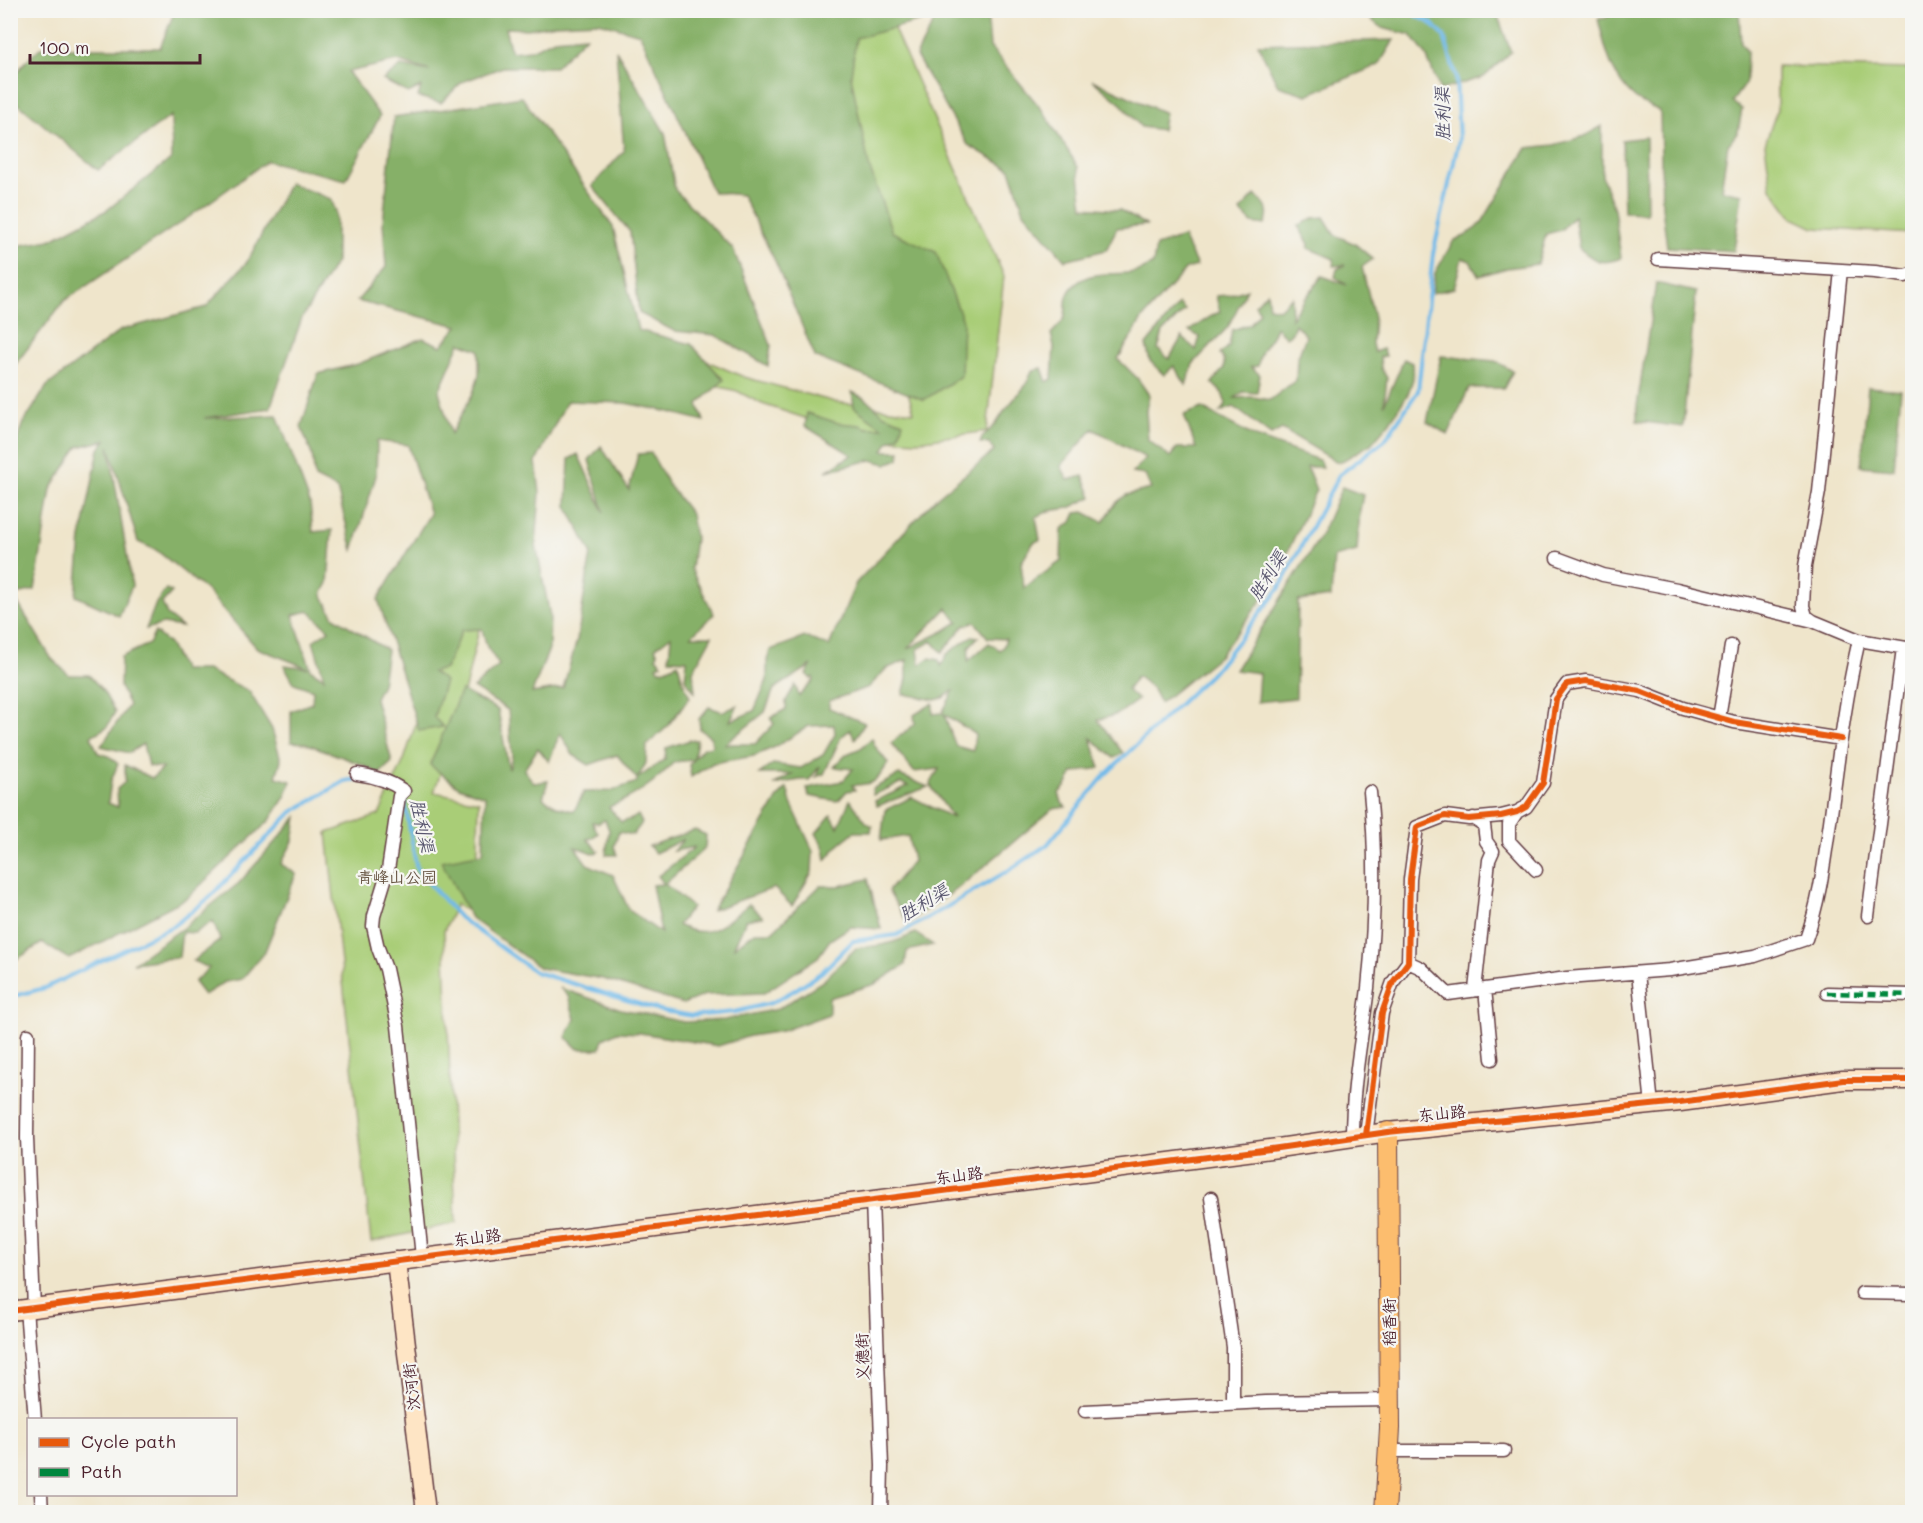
<svg xmlns="http://www.w3.org/2000/svg" width="1923" height="1523" viewBox="0 0 1923 1523" font-family="Mali,'LXGW WenKai TC',sans-serif">
<style>
.green{fill:#a9cd77;stroke:#7a7651;stroke-width:1.5}
.forest{fill:#86b068;stroke:#68684a;stroke-width:1.5;fill-rule:evenodd}
.lines{fill:none;stroke-linecap:round;stroke-linejoin:round}
.stream{stroke:#71bae9;stroke-width:4}
.street-casing{stroke:#633d43;stroke-width:15}
.secondary-casing{stroke:#633d43;stroke-width:21}
.primary-casing{stroke:#633d43;stroke-width:22}
.street{stroke:#fff;stroke-width:12}
.secondary{stroke:#fee5c5;stroke-width:18}
.primary{stroke:#fcbd6e;stroke-width:20}
.quiet{stroke:#00873e;stroke-width:4.5;stroke-dasharray:9 4.5;stroke-linecap:butt}
.cycleway-casing{stroke:#f6f6f2;stroke-width:10}
.cycleway{stroke:#e8590c;stroke-width:6}
.labels{text-anchor:middle;stroke-width:4.5;stroke-linejoin:round;paint-order:stroke}
.park-label{font-size:16px;fill:#665342;stroke:#f6f6f2}
.street-label{font-size:16px;fill:#4a1f2b;stroke:#f6f6f2}
.water-label{font-size:18px;font-style:italic;fill:#58556e;stroke:#f6f6f2}
</style>
<rect width="100%" height="100%" fill="#f6f6f2"/>
<filter id="ink" filterUnits="userSpaceOnUse"><feTurbulence type="fractalNoise" baseFrequency=".0167" numOctaves="2"/><feDisplacementMap in="SourceGraphic" scale="12" xChannelSelector="R" yChannelSelector="G"/><feConvolveMatrix kernelMatrix="1 2 1 2 8 2 1 2 1" color-interpolation-filters="sRGB"/></filter>
<filter id="wash" filterUnits="userSpaceOnUse"><feTurbulence type="fractalNoise" baseFrequency=".008" numOctaves="4" result="noise"/><feDisplacementMap in="SourceGraphic" scale="24" xChannelSelector="R" yChannelSelector="G"/><feGaussianBlur stdDeviation="1.35" result="paint"/><feColorMatrix in="noise" values="0 0 0 0 0 0 0 0 0 0 0 0 0 0 0 0 0 1.4 0 .05"/><feComposite in="paint" operator="in"/></filter>
<g filter="url(#wash)">
<rect width="100%" height="100%" fill="#efe5cb"/>
<path class="green" d="M886 11 1004 276 987 431 917 441 865 438 762 404 737 391 643 369 580 382 541 428 500 541 455 731 434 792 479 801 477 885 539 957 456 904 444 931 456 1223 371 1242 327 833 379 815 404 760 452 613 548 367 679 349 744 377 835 402 914 412 875 286 746 70Z
M1777 66 1912 69V234L1814 228 1793 218 1771 188 1765 144 1777 110Z"/>
<path class="forest" d="M175 10 926 11 932 18 856 38 851 76 869 166 892 232 936 252 963 321 961 376 924 400 815 357 776 263 742 195 713 192 640 34 599 22 556 24 528 29 505 28 511 52 531 50 554 39 586 36 555 67H503L462 82 441 103 418 97 421 87 408 93 383 80 401 66 430 71 397 61 348 72 380 116 346 180 267 161 189 217 64 301 11 370V247L50 240 107 210 172 158 171 116 98 170 11 98C10 74 24 63 40 48H160Z
M940 10 987 11 990 47 1043 111 1078 167 1083 207 1120 210 1146 225 1117 228 1106 250 1065 260 1024 212 1010 169 968 145 916 56Z
M1360 11H1496L1511 52 1484 77 1440 90 1426 55 1411 35 1382 28Z
M1614 11H1739L1741 43 1747 51 1746 82 1732 102 1742 109 1738 132 1728 145 1721 190 1742 194 1734 251 1667 247 1662 207 1660 111C1652 107 1642 104 1635 98 1611 78 1605 47 1598 19L1606 18Z
M1394 40 1379 65 1307 95 1278 86 1258 44Z
M616 50 665 133 675 190 733 249 771 345 768 366 715 335 674 331 639 313 630 232 592 186 624 151Z
M1092 80 1165 113 1162 130 1141 127 1122 105Z
M522 97 613 227 638 330 691 344 724 380 698 404 704 421 665 411 625 403 567 401 536 462 540 493 536 545 550 616 549 649 532 693 563 688 577 640 591 553 567 506 569 459 578 454 604 512 589 460 601 446 629 490 638 454 651 453 668 484 691 514 695 538 691 569 714 614 691 636H712L693 671 695 692 685 679 687 660 669 659 671 636 655 648 658 653 656 657 662 664 657 666 659 670 666 669 678 663 683 682 690 697 666 728 647 745 646 763 638 778 665 759 666 748 690 740H697L694 758 703 748 712 746 711 738 700 729 699 719 709 707 723 712 738 705 730 721 754 711 767 680V660L770 650 805 637 829 646 856 583 935 499 994 451 989 443H980L982 437 996 424 1005 410 1026 385 1032 371 1042 368 1047 382 1052 379 1054 346 1051 334C1055 329 1064 322 1065 315 1067 305 1064 299 1071 289 1086 270 1106 275 1127 273 1137 273 1145 269 1153 264L1156 246 1183 237 1197 266 1186 269 1142 319 1118 359 1138 379 1149 395 1146 411 1148 440 1170 457 1177 448H1196L1184 415 1202 408 1255 437 1319 460 1323 467H1307L1316 490 1271 588 1219 656 1160 703 1152 688 1137 676 1127 690 1138 700 1118 714 1098 720 1123 753 1114 758 1091 738 1100 768 1073 773 1066 786 1059 793 1062 803 1066 807 1053 809 956 890 907 922 888 891 913 861 908 836 881 840 885 810 912 797 953 818 930 785 939 769 914 772 891 743 915 724 914 715 933 703V714L942 713 954 690 943 698 935 700 903 694 907 679V660L886 669 869 687 829 701V708L865 723 855 739 850 730 841 737 824 774 816 777 820 766 809 780C796 778 786 784 773 785L792 774H759L773 764 801 768 823 755 835 734 834 725 809 726 775 747 754 756 713 763 691 777 689 765 693 760 674 762C657 781 633 798 609 807L621 822 632 819 638 815 642 823 633 835 619 832 614 846 617 855H606L609 830 605 820 598 823 592 822 598 833 592 838 587 839 599 851 596 854 575 847 587 864 613 875 629 910 661 933 652 885 664 884 658 876 695 847 673 851 684 839 655 853 649 846 695 830 706 835 705 848 665 884 692 907 678 925C709 942 725 923 749 904L763 917 746 920 734 947 755 932H772L820 886H839L868 879 881 929 850 927 830 940 818 957 764 993 705 995 683 1004 603 979 540 968 471 918 441 861 483 853 485 796 459 787 430 765 461 690 498 710 509 770 512 756 508 710 473 688 499 665 487 647 482 629 462 630 445 669 432 672 445 681 434 717 443 727 419 731 378 599 430 514 408 445 377 441 376 476 353 550 337 489 315 478 312 455 301 427 318 374 358 364 423 338 441 346 458 326 357 301 386 267 383 222 394 117ZM460 343 479 350V375L473 393 451 434 439 391ZM1093 429 1146 458 1132 473 1145 475 1151 489 1126 495 1116 503 1103 522 1084 512 1076 513 1072 522 1062 529 1061 561 1024 588 1021 563 1034 542 1040 540 1036 517 1049 511 1069 508 1092 497 1083 476 1068 480 1061 466ZM947 608 958 622 944 631 907 649ZM975 622 988 638 1006 639 1003 647 1000 650 989 643 968 661 969 647 978 637 972 636 947 654 941 666 939 660 930 658 920 665 918 649 932 641 942 652 964 626ZM812 665 806 674 811 679 813 677 814 680 799 696 795 685 786 701V709L770 718 774 724 755 744H725L765 712 774 689ZM944 714 975 734 973 751 956 746C951 736 948 723 944 714ZM560 733 573 755 589 765 617 755 637 779V782L611 791 584 792 574 811 558 807 543 798 548 781 534 783 524 770 538 748 549 762Z
M1602 126V176L1614 209 1621 258C1600 266 1595 261 1579 248L1574 216 1561 230 1546 234 1538 264 1507 268 1479 276 1470 261 1462 258 1454 288 1432 293 1435 273 1454 240 1465 236 1481 224 1527 148 1554 145 1585 136Z
M1646 137 1647 213 1624 212 1622 140Z
M289 183 331 199 336 212V262L302 318 270 408 204 418 277 415 310 503 313 532 332 530 328 583 322 594 334 617 387 650 382 684 375 698 392 762 379 774 363 765 305 743 291 742V711L312 703 313 690 294 683 284 665 308 668 257 648 207 591 156 550 138 542 109 446 132 586 119 616 76 596 81 538 99 449 106 440 78 447 51 489 35 590 13 595 51 658 69 675H89L103 691 115 712 107 727 91 736 98 753 109 756 118 764 111 781 108 803 118 807 117 789 125 782V765L152 778 163 768 148 766 143 744 129 753 101 746 129 705 120 687 121 657 149 644 155 632 169 644 183 670H207L249 691 272 729 281 760 276 777 291 781 285 797 270 820 187 898 69 959 42 943 11 963 10 463 22 425 47 386 121 330 206 307 247 262ZM309 611 329 630 313 641 324 678 311 670 293 615Z
M1255 195C1266 205 1271 210 1265 225L1252 223 1240 211Z
M1324 217 1335 235 1355 244 1373 259 1362 267 1374 317 1372 344 1374 352 1383 349 1386 356 1380 357 1381 368 1387 378 1384 405 1404 359 1412 363 1413 379 1408 394 1389 423 1371 444 1339 463 1282 429 1271 435 1234 407 1220 412 1226 404 1222 393 1212 383 1224 368V360L1220 354 1229 346 1232 330 1250 324 1260 312 1255 305 1267 292 1269 307 1279 309 1292 297 1291 318 1322 276 1347 285 1335 277 1337 269 1345 265 1333 266 1334 259 1308 248 1309 244 1298 226 1313 218ZM1295 324 1306 336 1297 360 1296 380 1270 400 1253 397 1235 398 1243 392 1257 393 1260 375 1251 367 1258 366C1260 345 1272 343 1276 327L1286 337 1292 333Z
M1656 283 1696 292 1683 427 1637 421V406Z
M1247 289 1228 327 1193 364 1186 385 1174 366 1164 375 1150 361 1146 345 1179 304 1185 310 1163 332 1158 349 1169 359 1182 337 1196 350 1200 337 1189 331 1213 315 1220 312 1216 296 1230 295Z
M1441 356 1495 361 1513 371 1504 388H1469L1448 435 1427 422Z
M1868 387 1901 390 1894 469 1861 466Z
M852 392 866 399 883 414 903 422 899 436 888 442 883 451H900L899 459 886 464 871 460 826 471 852 455 805 426 807 413 838 423 860 425 867 428H883L854 407Z
M1342 487 1363 495 1360 510 1357 551 1334 557 1331 597 1298 601 1296 698 1257 702 1259 673 1235 670 1320 537Z
M166 589 172 592 162 603 167 615 182 627 163 624 146 629 156 603Z
M872 738 874 745 888 763C877 782 874 785 852 785L855 790 847 791 839 800 836 801 809 796 807 788 843 781 853 769 834 767 847 754 861 748Z
M899 775 928 787 877 806 875 801 908 786 901 783 873 795 872 789Z
M787 788 791 803 813 851 812 872 792 906 774 888 712 910 779 796Z
M850 800 866 822 872 826 871 832H854L840 843 826 860 824 848 816 833 831 815 838 827Z
M297 817 293 841 281 864 296 874 265 951 242 979 225 982 204 995 194 982 209 968 193 961 220 940 213 921 195 933 182 932 179 957 133 963 184 927 239 883Z
M915 933 933 945 907 951 905 965 875 984 829 998V1014L782 1031 750 1036 718 1046 640 1033 617 1032 603 1039 600 1049H578L566 1037 575 1019 568 996 560 988 621 1009 684 1022 724 1020 778 1009 823 981 856 948C879 946 894 944 915 933Z"/>
<g class="lines">
<path class="stream" d="M402 795 404 797 417 870 460 918 535 972 659 1010 692 1016 734 1012 771 1003 793 991 822 972 853 941 897 935 947 907 1011 869 1047 845 1105 775 1216 669 1279 589 1339 475 1385 440 1418 391 1433 254 1459 140 1456 77 1444 36 1431 23 1417 16 1410 10
M10 997 45 988 173 926 209 898 292 812 345 781 359 779"/>
</g>
</g>
<g filter="url(#ink)">
<g class="lines">
<g class="street-casing">
<path id="street" d="M1658 259 1875 272 1905 276 1912 274
M1557 558 1603 575 1677 589 1813 621 1859 640 1912 649
M1813 621 1806 616 1803 606 1805 566 1819 492 1841 270
M1719 718 1731 646
M357 774C374 776 390 781 404 791L399 796 388 870 374 916 373 926 378 948 386 969 398 1026 422 1257
M1517 812 1509 824V841L1536 870
M1473 818 1484 825 1486 841 1493 851 1489 860 1475 990
M1868 916 1903 648
M1408 962 1421 968 1448 994 1567 978 1670 970 1755 956 1806 939C1820 900 1824 863 1830 822 1838 761 1845 699 1859 640
M1638 973 1652 1105
M1485 989 1492 1059
M1827 993 1912 995
M28 1035 27 1138 34 1308
M1366 1135 1382 1013 1393 982 1408 962 1410 879 1417 827 1445 816 1469 819 1501 816 1517 812 1526 807 1543 783 1556 699 1567 684 1586 681 1640 691 1683 708 1734 722 1841 739
M1352 1137C1352 1087 1362 1037 1368 988 1375 921 1377 859 1370 792
M1211 1198 1233 1347V1403
M872 1200 882 1466 881 1512
M1862 1293 1912 1294
M26 1309 35 1420
M1085 1411 1266 1402 1390 1400
M1389 1451H1504
M41 1494 42 1512"/>
</g>
<g class="secondary-casing">
<path id="secondary" d="M396 1261 426 1512
M10 1311 1278 1148 1388 1132 1680 1102 1843 1080H1912"/>
</g>
<g class="primary-casing">
<path id="primary" d="M1385 1512 1390 1428 1388 1132"/>
</g>
<use href="#street" class="street"/>
<use href="#secondary" class="secondary"/>
<use href="#primary" class="primary"/>
<path class="quiet" d="M1827 993 1912 995"/>
<g class="cycleway-casing">
<path id="cycleway" d="M1366 1135 1382 1013 1393 982 1408 962 1410 879 1417 827 1445 816 1469 819 1501 816 1517 812 1526 807 1543 783 1556 699 1567 684 1586 681 1640 691 1683 708 1734 722 1841 739
M10 1311 1278 1148 1388 1132 1680 1102 1843 1080H1912"/>
</g>
<use href="#cycleway" class="cycleway"/>
</g>
</g>
<g class="labels">
<g class="park-label">
<text x="397" y="883">青峰山公园</text>
</g>
<g class="street-label">
<text transform="translate(1442 1113) rotate(-6)" y="6">东山路</text>
<text transform="translate(959 1175) rotate(-7)" y="6">东山路</text>
<text transform="translate(477 1237) rotate(-7)" y="6">东山路</text>
<text transform="translate(1389 1322) rotate(-90)" y="6">稻香街</text>
<text transform="translate(862 1357) rotate(-92)" y="6">义德街</text>
<text transform="translate(411 1387) rotate(-97)" y="6">汶河街</text>
</g>
<g class="water-label">
<text transform="translate(1443 114) rotate(-91)" y="6">胜利渠</text>
<text transform="translate(1268 576) rotate(-58)" y="6">胜利渠</text>
<text transform="translate(422 826) rotate(78)" y="6">胜利渠</text>
<text transform="translate(924 903) rotate(-31)" y="6">胜利渠</text>
</g>
</g>
<rect width="1923" height="1523" fill="none" stroke="#f6f6f2" stroke-width="36"/>
<rect x="27" y="1418" width="210" height="78" fill="#f6f6f2" stroke="#b1a0a2" stroke-width="1.5"/>
<rect x="39" y="1438" width="30" height="9" fill="#e8590c" stroke="#b1a0a2" stroke-width="1.5"/>
<text x="81" y="1448" font-size="18" fill="#4a1f2b">Cycle path</text>
<rect x="39" y="1468" width="30" height="9" fill="#00873e" stroke="#b1a0a2" stroke-width="1.5"/>
<text x="81" y="1478" font-size="18" fill="#4a1f2b">Path</text>
<path d="M30 54v9h170v-9" fill="none" stroke="#4a1f2b" stroke-width="3"/>
<text x="39" y="54" font-size="18" fill="#4a1f2b" stroke="#f6f6f2" stroke-width="4.5" paint-order="stroke">100 m</text>
</svg>
